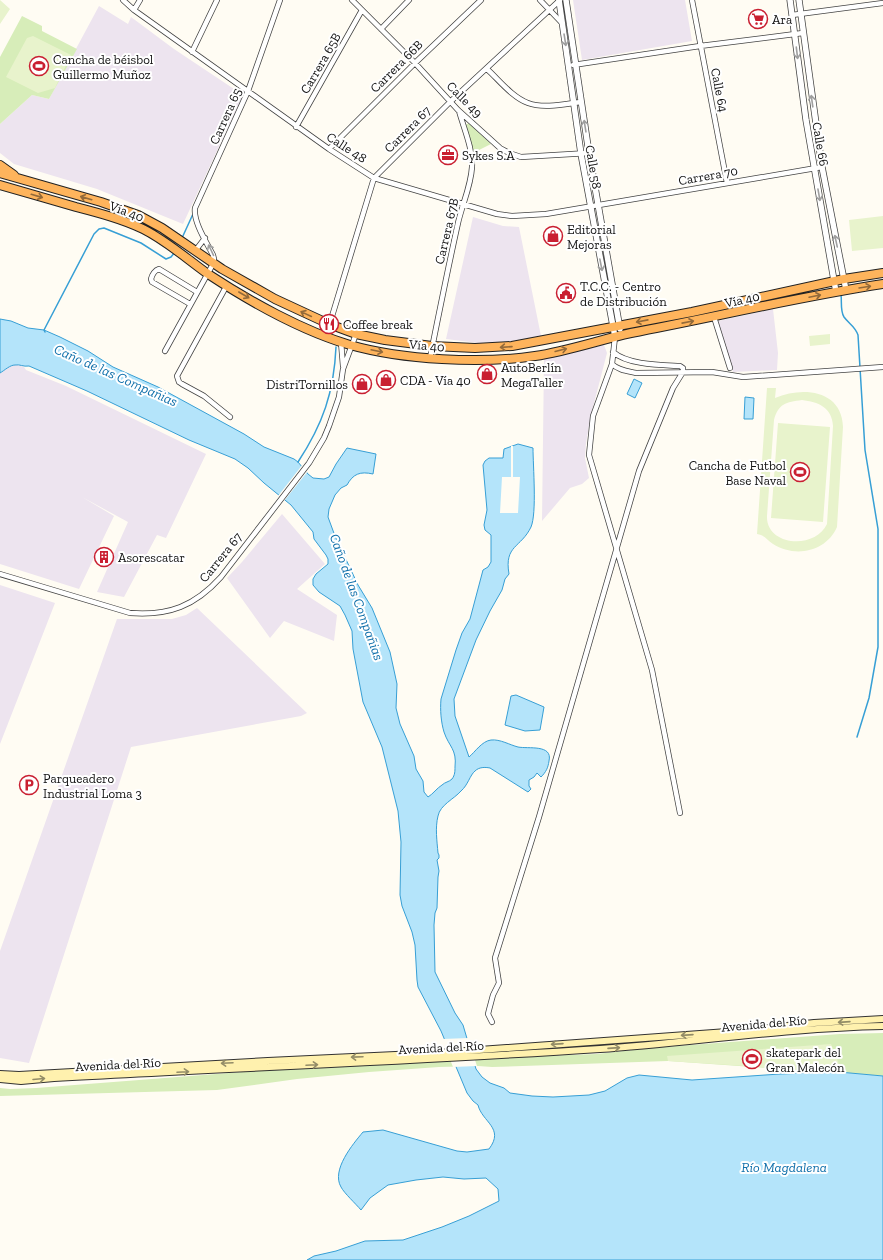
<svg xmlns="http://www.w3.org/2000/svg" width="883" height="1260" viewBox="0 0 883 1260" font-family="'Zilla Slab',serif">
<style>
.industrial{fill:#ede4ef}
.green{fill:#d7edb9}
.pitch{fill:#e8f3cc;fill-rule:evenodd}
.water{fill:#b4e4fa;stroke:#379fd5}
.pier{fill:#fffcf3}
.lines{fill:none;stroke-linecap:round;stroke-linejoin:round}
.stream{stroke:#379fd5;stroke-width:1.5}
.minor-casing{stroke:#434343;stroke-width:6}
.tertiary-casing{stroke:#434343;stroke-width:7}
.secondary-casing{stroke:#323232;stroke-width:8}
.trunk-casing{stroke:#212121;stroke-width:10}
.minor{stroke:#fff;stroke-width:4.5}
.tertiary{stroke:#fff;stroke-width:5.5}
.secondary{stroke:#fff1ae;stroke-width:6}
.trunk{stroke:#feb45c;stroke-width:8}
.oneway{stroke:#9f9f9f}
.oneway2{stroke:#936a3a}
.oneway3{stroke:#938c67}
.labels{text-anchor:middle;stroke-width:4;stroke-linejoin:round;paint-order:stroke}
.poi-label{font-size:13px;fill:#101010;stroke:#fff;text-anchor:start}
.street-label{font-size:13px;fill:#101010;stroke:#fff}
.water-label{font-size:14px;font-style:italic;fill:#1070ab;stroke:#fff}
</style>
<rect width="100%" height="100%" fill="#fffcf3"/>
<path class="industrial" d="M573 0H685L692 41 582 60Z
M99 6 128 24 131 17 174 49 243 95 183 224 97 189 14 164 0 153V124L32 95 49 99Z
M473 217 503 226 519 227 541 336 513 341 478 343 446 339Z
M773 309 778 353 777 370 733 372 718 321Z
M604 345 607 353 591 415 586 443 585 458 589 478 582 484 570 488 542 521 544 359Z
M16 364 24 367 26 370 66 386 206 454 166 538 157 535 124 597 97 592 128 522 82 497 114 516 79 589 0 564V373L10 366Z
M282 514 325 564 297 589 337 615 334 641 284 621 270 638 227 578 242 562Z
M0 585 55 603 0 744Z
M197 608 307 713 301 716 131 747 29 1063 0 1058V951L117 619H172L186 615Z"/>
<path class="green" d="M22 16 42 26V31L77 49 49 99 32 95 0 124V57Z
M469 123 491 144 473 153 465 125Z
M883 1033V1076L668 1061 492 1067 478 1066 439 1067 369 1072 297 1079 217 1090 0 1096V1088L10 1089 36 1088 255 1071 511 1057 597 1054 650 1048 840 1034Z"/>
<path class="pitch" d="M0 0 10 9 0 24Z
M33 36 71 55 55 88 38 93 6 77 27 38Z
M883 216V248L852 251 849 220Z
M830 334V344L810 346 809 336Z
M767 388H776L775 398C803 386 842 390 843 427L837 527C826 552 795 558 773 544 767 540 765 535 757 534ZM802 400C818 402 832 407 833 426L827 524C815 550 766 546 767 516L774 420C778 404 786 402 802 400Z
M778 423 830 427 823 522 771 518Z
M831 1044 840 1067 839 1072 668 1061 667 1056Z"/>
<path class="water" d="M0 319 11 321 28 328 44 330 60 337 88 351 113 367 158 387 244 434 264 447 294 459 298 462 308 474 313 478 324 479 329 477 336 464 347 448 376 454 373 474C360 471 353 474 347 485L341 488 335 495 329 509 328 517 335 536 358 585 372 608 390 652 397 684 396 708 400 724 414 756 416 769 423 781 424 792 428 797C433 794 437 788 442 785 445 782 449 782 452 779 455 775 455 771 455 767 457 749 449 747 444 732 441 722 440 710 441 699L456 650 462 633 470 619 483 570 488 567 491 562V535L485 530 484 525 487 510 483 465 485 461 489 458H503L504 449 518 444 533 448C533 466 537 513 531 527 521 548 504 545 509 574L505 579 502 590 490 611 476 640 454 699 455 716 469 757C475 752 482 741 491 740 500 739 510 745 518 747 528 749 553 744 549 761 548 768 546 772 541 777L537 773 534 777 529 780V786L531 789 528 792 490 768C485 767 479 767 475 771 470 775 468 785 461 791 454 799 440 805 438 816 435 828 437 841 438 853L439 855V858L437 860 439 871 438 877 437 908 435 913 434 925 435 972 455 1013 463 1025 476 1069 482 1077 490 1083 504 1088 510 1093 532 1096 553 1097 589 1095 605 1091 627 1078 639 1075 692 1080 780 1074 839 1072 883 1076V1260H307L314 1256 336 1251 365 1241 403 1240 442 1227 469 1216 499 1201 498 1189 486 1178 464 1179 443 1177 416 1180 388 1185 370 1198 361 1210C356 1204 344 1193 341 1187 331 1170 353 1144 363 1132L383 1130 457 1151 467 1152 489 1149C505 1128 482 1122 478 1105L473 1101 467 1093 441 1031 418 987 417 980 415 945 412 932 402 906 400 895 401 842 398 811 382 747 363 702 353 649 352 631 345 615 340 606 319 592 313 585V579L316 574 328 564V559L326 555 314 539 313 532 291 505 264 483 248 468 235 459 189 440 87 391 29 366C23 367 20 364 15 365 10 365 5 370 0 373Z
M634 379 642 383 635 398 627 394Z
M745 397 754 398 753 419H744Z
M516 695 544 707 540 730 525 731 505 725 511 696Z"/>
<path class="pier" d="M511 446H513V477H520L518 513H500L502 477H511Z
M303 464 308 471 284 501 278 496Z
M469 1038 470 1045 477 1066 453 1067 442 1039Z"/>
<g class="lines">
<path class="stream" d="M182 238 193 214
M841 295C842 301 840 311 844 317 849 324 855 326 858 335L865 450 878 529V647L869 698 857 737
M45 332 44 330 94 234 99 229 104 228 141 243 166 259 171 257 175 252
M298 462C323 424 334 392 336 347"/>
<g class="minor-casing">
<path id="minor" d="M123 0 134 10 329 149 374 178 497 214 512 216 546 214 822 167
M352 0 415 63 458 110 500 148 509 153 521 157 589 153
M540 0 562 23
M692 0 727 183
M134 10 140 0
M792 15 883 3
M381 29 409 0
M192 52 217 0
M573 65 700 46 803 33
M487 69C499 80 512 97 528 103 544 109 565 104 581 102
M296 127 362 10
M329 149 415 63 481 0
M195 251 205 238
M227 285 177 376 179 382 182 384 204 396 230 417
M190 304 152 282 151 279C152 275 155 270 159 269L197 292
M714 317 730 368
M326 336 374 178 450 102 560 0
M615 337 612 364C618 370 627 371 636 373L712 372 743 377 883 367
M341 342 343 366
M165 351 213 264 214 259 213 255C207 243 193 222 195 208L248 91 280 0
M430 358C439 313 448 268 458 223 462 205 471 186 472 167 473 149 464 129 459 111
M612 364 593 416 589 455 652 670 680 813
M0 574 130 613C169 616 195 606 221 577L309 463 324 438 329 426 339 397 343 369 356 334
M492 1022 488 1014 489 1010 493 995 499 983 495 958 539 817 639 471 673 388 683 372V368L680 366C661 365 628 365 613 352"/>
</g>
<g class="tertiary-casing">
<path id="tertiary" d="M559 0 581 154 615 337
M566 0 589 153 620 329
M790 0 806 120 836 292
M799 0 822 167 846 290"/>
</g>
<g class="secondary-casing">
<path id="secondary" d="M0 1074 19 1075 268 1061 438 1053 741 1031 814 1023 883 1019
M0 1079 21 1081 54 1078C236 1068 418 1061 600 1049 694 1042 788 1028 883 1026"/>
</g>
<g class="trunk-casing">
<path id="trunk" d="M0 165 14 175
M0 173 101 202 138 215 162 228 222 269 275 299 329 324 356 334 385 340 432 346 475 348 512 346 692 312 844 279 883 273
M0 185C25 192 51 200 76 207 99 213 122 219 143 229 167 241 187 259 208 274 249 301 303 331 350 345 403 360 481 364 535 356 568 351 599 340 631 333 715 317 798 297 883 284"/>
</g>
<use href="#minor" class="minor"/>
<use href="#tertiary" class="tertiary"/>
<use href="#secondary" class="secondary"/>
<use href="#trunk" class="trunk"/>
</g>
<defs><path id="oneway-shaft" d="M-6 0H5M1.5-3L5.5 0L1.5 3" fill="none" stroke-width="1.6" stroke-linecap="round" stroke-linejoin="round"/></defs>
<g class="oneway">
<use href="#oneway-shaft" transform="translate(565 40) rotate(81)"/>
<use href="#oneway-shaft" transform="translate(797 53) rotate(83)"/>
<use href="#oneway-shaft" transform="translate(812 101) rotate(-98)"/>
<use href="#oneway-shaft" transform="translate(585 126) rotate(-99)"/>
<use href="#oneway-shaft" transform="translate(819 195) rotate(80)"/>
<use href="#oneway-shaft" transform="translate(836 241) rotate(-102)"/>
<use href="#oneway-shaft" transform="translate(211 250) rotate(-115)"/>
<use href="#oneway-shaft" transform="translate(601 265) rotate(79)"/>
</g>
<g class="oneway2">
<use href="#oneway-shaft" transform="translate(37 196) rotate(16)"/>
<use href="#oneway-shaft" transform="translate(86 198) rotate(-164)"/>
<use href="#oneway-shaft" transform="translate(865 287) rotate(-9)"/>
<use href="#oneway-shaft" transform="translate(244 295) rotate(30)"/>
<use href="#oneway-shaft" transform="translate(815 296) rotate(-12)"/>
<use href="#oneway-shaft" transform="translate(306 314) rotate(-155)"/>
<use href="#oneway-shaft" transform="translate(642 321) rotate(169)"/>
<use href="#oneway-shaft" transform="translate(688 322) rotate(-11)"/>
<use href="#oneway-shaft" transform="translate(506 347) rotate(176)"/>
<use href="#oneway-shaft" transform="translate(561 350) rotate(-14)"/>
<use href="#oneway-shaft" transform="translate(377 351) rotate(12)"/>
</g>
<g class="oneway3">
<use href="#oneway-shaft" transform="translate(844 1022) rotate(176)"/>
<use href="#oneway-shaft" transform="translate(687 1035) rotate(176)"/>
<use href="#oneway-shaft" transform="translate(557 1044) rotate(176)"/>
<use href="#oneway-shaft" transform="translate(614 1048) rotate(-4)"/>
<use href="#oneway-shaft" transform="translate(357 1057) rotate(178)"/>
<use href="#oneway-shaft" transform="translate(227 1063) rotate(177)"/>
<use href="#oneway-shaft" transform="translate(312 1065) rotate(-3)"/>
<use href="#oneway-shaft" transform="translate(183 1072) rotate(-3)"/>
<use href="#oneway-shaft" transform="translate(39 1079) rotate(-5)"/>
</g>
<defs>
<g id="supermarket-ring" transform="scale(1)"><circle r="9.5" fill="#fff" stroke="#c91f31" stroke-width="1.5"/><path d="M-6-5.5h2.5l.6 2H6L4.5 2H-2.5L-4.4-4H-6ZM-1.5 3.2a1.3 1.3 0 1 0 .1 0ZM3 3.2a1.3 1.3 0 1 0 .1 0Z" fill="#c91f31"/></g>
<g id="stadium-ring" transform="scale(1)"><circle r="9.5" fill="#fff" stroke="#c91f31" stroke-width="1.5"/><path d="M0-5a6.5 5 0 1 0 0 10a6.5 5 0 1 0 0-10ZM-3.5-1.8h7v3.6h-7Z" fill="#c91f31"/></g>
<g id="office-ring" transform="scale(1)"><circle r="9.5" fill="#fff" stroke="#c91f31" stroke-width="1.5"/><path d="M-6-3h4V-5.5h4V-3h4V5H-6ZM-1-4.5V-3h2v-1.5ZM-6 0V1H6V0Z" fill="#c91f31"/></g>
<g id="shop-ring" transform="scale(1)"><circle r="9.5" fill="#fff" stroke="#c91f31" stroke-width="1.5"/><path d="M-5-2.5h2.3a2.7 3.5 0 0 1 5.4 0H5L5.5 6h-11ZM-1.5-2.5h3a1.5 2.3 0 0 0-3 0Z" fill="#c91f31"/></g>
<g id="civic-ring" transform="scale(1)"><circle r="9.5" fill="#fff" stroke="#c91f31" stroke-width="1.5"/><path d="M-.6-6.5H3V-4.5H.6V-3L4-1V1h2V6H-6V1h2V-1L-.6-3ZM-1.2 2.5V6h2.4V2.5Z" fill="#c91f31"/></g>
<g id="restaurant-ring" transform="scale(1)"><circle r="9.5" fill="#fff" stroke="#c91f31" stroke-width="1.5"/><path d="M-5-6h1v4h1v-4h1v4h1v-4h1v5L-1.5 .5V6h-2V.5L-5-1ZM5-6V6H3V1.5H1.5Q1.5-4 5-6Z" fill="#c91f31"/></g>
<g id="building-ring" transform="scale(1)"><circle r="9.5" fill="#fff" stroke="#c91f31" stroke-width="1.5"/><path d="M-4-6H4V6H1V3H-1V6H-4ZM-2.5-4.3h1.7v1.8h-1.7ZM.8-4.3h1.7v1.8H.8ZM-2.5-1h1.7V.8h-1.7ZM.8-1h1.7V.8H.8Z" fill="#c91f31"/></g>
<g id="parking-ring" transform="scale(1)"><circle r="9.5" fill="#fff" stroke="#c91f31" stroke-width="1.5"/><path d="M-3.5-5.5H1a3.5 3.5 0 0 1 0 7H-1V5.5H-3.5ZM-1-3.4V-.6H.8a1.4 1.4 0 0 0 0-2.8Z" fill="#c91f31"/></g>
</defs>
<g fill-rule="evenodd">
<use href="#supermarket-ring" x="758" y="19"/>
<use href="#stadium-ring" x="39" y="66"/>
<use href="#office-ring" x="448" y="155"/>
<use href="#shop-ring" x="553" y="236"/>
<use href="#civic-ring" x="566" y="293"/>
<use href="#restaurant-ring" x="329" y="324"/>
<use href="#shop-ring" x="487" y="374"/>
<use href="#shop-ring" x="386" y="380"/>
<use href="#shop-ring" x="362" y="384"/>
<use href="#stadium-ring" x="800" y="472"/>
<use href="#building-ring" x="104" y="557"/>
<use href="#parking-ring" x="29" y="785"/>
<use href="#stadium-ring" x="752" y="1059"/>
</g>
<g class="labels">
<g class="poi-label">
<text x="772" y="24">Ara</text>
<text x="53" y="64">Cancha de béisbol<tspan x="53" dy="15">Guillermo Muñoz</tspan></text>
<text x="462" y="160">Sykes S.A</text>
<text x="567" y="234">Editorial<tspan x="567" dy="15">Mejoras</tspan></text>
<text x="580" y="291">T.C.C. - Centro<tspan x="580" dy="15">de Distribución</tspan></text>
<text x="343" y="329">Coffee break</text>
<text x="501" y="372">AutoBerlín<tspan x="501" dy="15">MegaTaller</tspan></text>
<text x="400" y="385">CDA - Vía 40</text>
<text x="348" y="389" text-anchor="end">DistriTornillos</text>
<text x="786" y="470" text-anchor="end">Cancha de Futbol<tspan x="786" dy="15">Base Naval</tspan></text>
<text x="118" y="562">Asorescatar</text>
<text x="43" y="783">Parqueadero<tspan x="43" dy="15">Industrial Loma 3</tspan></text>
<text x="766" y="1057">skatepark del<tspan x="766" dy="15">Gran Malecón</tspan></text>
</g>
<g class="street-label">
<text transform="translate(320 63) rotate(-60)" y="5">Carrera 65B</text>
<text transform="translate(396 66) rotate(-45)" y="5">Carrera 66B</text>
<text transform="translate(720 90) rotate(79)" y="5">Calle 64</text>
<text transform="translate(465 99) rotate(45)" y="5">Calle 49</text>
<text transform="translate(225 116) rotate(-66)" y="5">Carrera 65</text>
<text transform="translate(407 129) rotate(-45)" y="5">Carrera 67</text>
<text transform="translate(821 144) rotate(80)" y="5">Calle 66</text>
<text transform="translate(347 147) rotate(33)" y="5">Calle 48</text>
<text transform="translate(594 167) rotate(80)" y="5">Calle 58</text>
<text transform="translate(708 175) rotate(-10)" y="5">Carrera 70</text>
<text transform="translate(127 211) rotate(21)" y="5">Vía 40</text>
<text transform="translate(446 231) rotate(-77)" y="5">Carrera 67B</text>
<text transform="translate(742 299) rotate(-12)" y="5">Vía 40</text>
<text transform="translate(427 345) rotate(5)" y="5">Vía 40</text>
<text transform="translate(220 557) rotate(-51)" y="5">Carrera 67</text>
<text transform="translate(764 1023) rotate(-5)" y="5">Avenida del Río</text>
<text transform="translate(441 1047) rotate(-3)" y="5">Avenida del Río</text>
<text transform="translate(118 1064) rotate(-3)" y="5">Avenida del Río</text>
</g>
<g class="water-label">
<text transform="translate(116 375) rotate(24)" y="5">Caño de las Compañias</text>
<text transform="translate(357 597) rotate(70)" y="5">Caño de las Compañias</text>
<text x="784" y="1172">Río Magdalena</text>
</g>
</g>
</svg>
